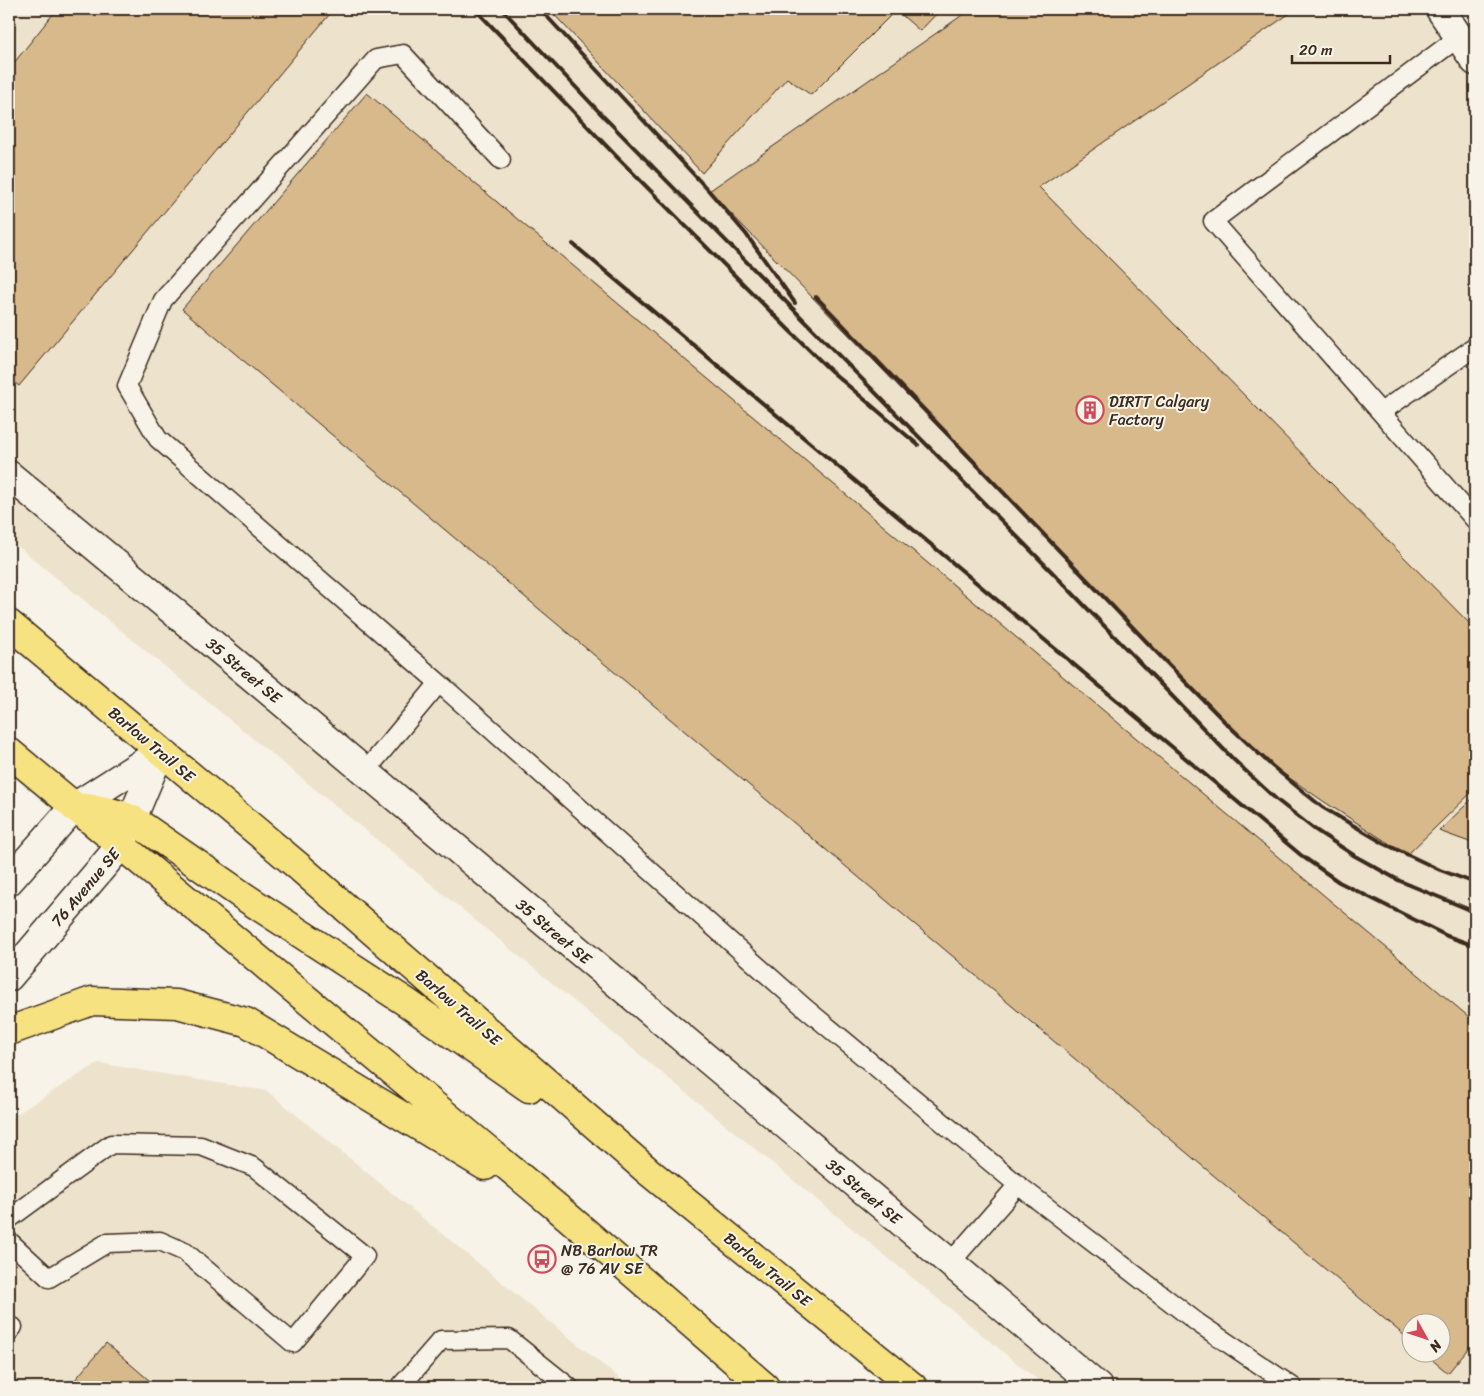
<svg xmlns="http://www.w3.org/2000/svg" width="1484" height="1396" viewBox="0 0 1484 1396" font-family="Sriracha,sans-serif">
<style>
.built{fill:#ede2cc;fill-rule:evenodd}
.building{fill:#d7b98b;stroke:#3b2a1e}
.lines{fill:none;stroke-linecap:round;stroke-linejoin:round}
.service-casing{stroke:#3b2a1e;stroke-width:21}
.minor-casing{stroke:#3b2a1e;stroke-width:31}
.primary-casing{stroke:#3b2a1e;stroke-width:31}
.service{stroke:#f7f3e8;stroke-width:18}
.minor{stroke:#f7f3e8;stroke-width:28}
.primary{stroke:#f6e281;stroke-width:28}
.rail{stroke:#3b2a1e;stroke-width:4}
.labels{text-anchor:middle;stroke-width:4;stroke-linejoin:round;paint-order:stroke}
.poi-label{font-size:16px;fill:#3b2a1e;stroke:#f7f3e8;text-anchor:start}
.street-label{font-size:16px;fill:#3b2a1e;stroke:#f7f3e8}
</style>
<rect width="100%" height="100%" fill="#f7f3e8"/>
<filter id="ink" filterUnits="userSpaceOnUse"><feTurbulence type="fractalNoise" baseFrequency=".02" numOctaves="2"/><feDisplacementMap in="SourceGraphic" scale="10" xChannelSelector="R" yChannelSelector="G"/><feConvolveMatrix kernelMatrix="1 2 1 2 8 2 1 2 1" color-interpolation-filters="sRGB"/></filter>
<g filter="url(#ink)">
<path class="built" d="M9 9H1475V1387H1046L9 539ZM1412 1324H1442V1354H1412Z
M98 1063 267 1091 630 1387H9V1119Z"/>
<path class="building" d="M57 9H334L19 386 9 378V69Z
M549 9H941L920 31 896 10 811 95 787 78 702 173Z
M971 9H1296L1039 187 1475 629V789L1407 855 1326 803 1272 766 1187 683 709 191Z
M367 93 1475 1022V1340L1448 1373 1425 1354H1442V1324H1412V1342L182 309Z
M1475 796V844L1439 831Z
M106 1343 157 1387H69Z"/>
<g class="lines">
<g class="service-casing">
<path id="service" d="M1459 37 1213 221 1475 520
M1381 412 1475 347
M439 683 805 1008 1018 1185 1198 1323 1293 1387
M365 772 439 683 158 439 127 386 163 300 376 59 403 54 501 160
M9 1219 111 1144 201 1146 254 1167 365 1256 293 1343 185 1252 160 1241 107 1243 49 1278 9 1241
M950 1263 1018 1185
M9 1332 13 1327
M400 1387 441 1340 509 1339 569 1387"/>
</g>
<g class="minor-casing">
<path id="minor" d="M1440 9 1475 61
M9 475 250 675 1098 1387
M9 881 74 807 160 752
M9 977 121 845 160 752"/>
</g>
<g class="primary-casing">
<path id="primary" d="M9 624 298 866 649 1172 913 1387
M9 752 561 1211 765 1387
M74 807C95 808 113 811 132 819L246 898 406 1002 529 1088
M9 1031 92 1001 177 1004 246 1022 485 1166"/>
</g>
<use href="#service" class="service"/>
<use href="#minor" class="minor"/>
<use href="#primary" class="primary"/>
<path class="rail" d="M475 9 616 156 789 330 831 371 918 445
M502 9 604 117 1054 574 1234 760 1277 800 1314 829 1355 856 1400 881 1475 912
M540 9 709 191 746 234 795 303
M573 244 1302 856 1339 882 1447 936 1475 946
M816 297 1166 662 1227 724 1272 766 1322 807 1385 844 1440 870 1475 883"/>
</g>
</g>
<defs>
<g id="building-ring" transform="scale(1.4375)"><circle r="9.5" fill="#f7f3e8" stroke="#d1495b" stroke-width="1.5"/><path d="M-4-6H4V6H1V3H-1V6H-4ZM-2.5-4.3h1.7v1.8h-1.7ZM.8-4.3h1.7v1.8H.8ZM-2.5-1h1.7V.8h-1.7ZM.8-1h1.7V.8H.8Z" fill="#d1495b"/></g>
<g id="bus-ring" transform="scale(1.4375)"><circle r="9.5" fill="#f7f3e8" stroke="#d1495b" stroke-width="1.5"/><path d="M-5-6H5V4H4V6H2V4H-2V6H-4V4H-5ZM-3.5-4V0h7V-4ZM-3.5 1.2v1.5H-2V1.2ZM2 1.2v1.5H3.5V1.2Z" fill="#d1495b"/></g>
</defs>
<g fill-rule="evenodd">
<use href="#building-ring" x="1090" y="410"/>
<use href="#bus-ring" x="542" y="1259"/>
</g>
<g class="labels">
<g class="poi-label">
<text x="1109" y="407">DIRTT Calgary<tspan x="1109" dy="18">Factory</tspan></text>
<text x="561" y="1256">NB Barlow TR<tspan x="561" dy="18">@ 76 AV SE</tspan></text>
</g>
<g class="street-label">
<text transform="translate(244 670) rotate(40)" y="6">35 Street SE</text>
<text transform="translate(152 744) rotate(40)" y="6">Barlow Trail SE</text>
<text transform="translate(85 887) rotate(-50)" y="6">76 Avenue SE</text>
<text transform="translate(554 931) rotate(40)" y="6">35 Street SE</text>
<text transform="translate(459 1007) rotate(41)" y="6">Barlow Trail SE</text>
<text transform="translate(864 1191) rotate(40)" y="6">35 Street SE</text>
<text transform="translate(768 1269) rotate(39)" y="6">Barlow Trail SE</text>
</g>
</g>
<rect width="1484" height="1396" fill="none" stroke="#f7f3e8" stroke-width="30"/>
<rect x="15" y="15" width="1454" height="1366" fill="none" stroke="#3b2a1e" stroke-width="2" filter="url(#ink)"/>
<g transform="translate(1426 1338) rotate(130)"><circle r="24" fill="#f7f3e8" stroke="#aca397"/>
<path d="M0-4L9 19L0 12L-9 19Z" fill="#d1495b"/>
<text y="-8" font-size="14" font-weight="bold" text-anchor="middle" fill="#3b2a1e">N</text>
</g>
<path d="M1292 55v8h98v-8" fill="none" stroke="#3b2a1e" stroke-width="2.5"/>
<text x="1299" y="55" font-size="15" fill="#3b2a1e" stroke="#f7f3e8" stroke-width="4" paint-order="stroke">20 m</text>
</svg>
